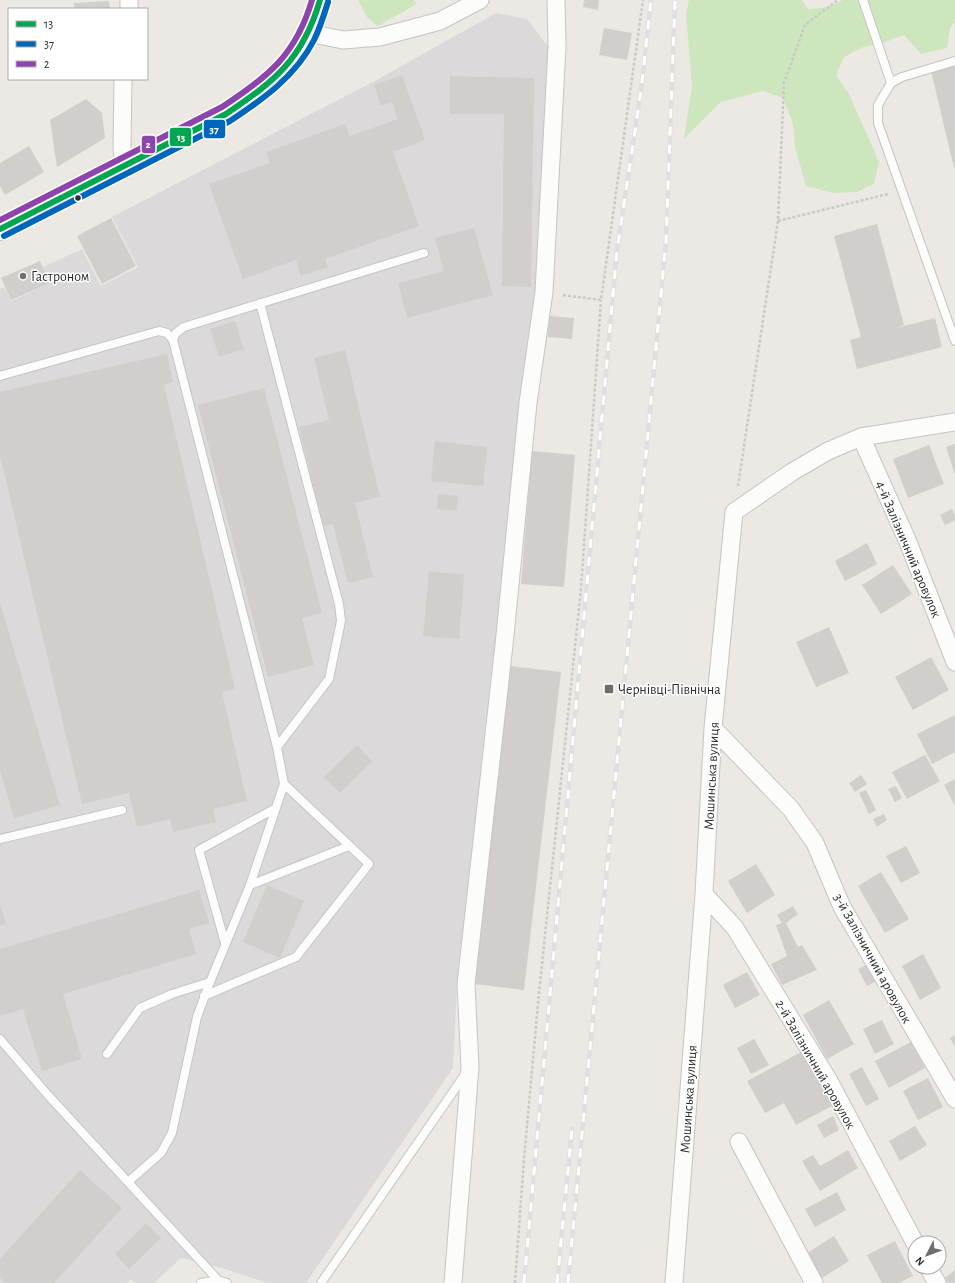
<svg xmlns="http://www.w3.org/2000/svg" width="955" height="1283" viewBox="0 0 955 1283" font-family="'Alegreya Sans',sans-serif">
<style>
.industrial{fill:#dcd9db}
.green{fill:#cee6be}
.building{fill:#d1cecb}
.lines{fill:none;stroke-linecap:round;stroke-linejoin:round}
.lane-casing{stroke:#c5c4c5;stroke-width:10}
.street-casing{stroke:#c5c4c5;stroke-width:19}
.secondary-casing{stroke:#c5c4c5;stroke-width:24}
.path{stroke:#c9c9c8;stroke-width:2.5;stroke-dasharray:3 2;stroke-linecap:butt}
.lane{stroke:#fcfcfb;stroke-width:8}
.street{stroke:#fcfcfb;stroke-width:17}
.secondary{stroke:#fcfcfb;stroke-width:22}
.rail-casing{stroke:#dfdfe1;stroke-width:4.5}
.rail{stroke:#fff;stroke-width:3;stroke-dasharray:9;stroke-linecap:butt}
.bus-1-casing{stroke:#fff;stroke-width:9}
.bus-2-casing{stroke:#fff;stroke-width:9}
.bus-3-casing{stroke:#fff;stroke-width:9}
.bus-1{stroke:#00a651;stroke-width:6}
.bus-2{stroke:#0065bd;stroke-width:6}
.bus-3{stroke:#8e44ad;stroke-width:6}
.bus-dot{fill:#2e2e2e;stroke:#fff;stroke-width:1.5}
.poi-dot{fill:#706f6e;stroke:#fff;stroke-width:1.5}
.labels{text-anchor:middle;stroke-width:3;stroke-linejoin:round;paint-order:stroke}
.poi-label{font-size:14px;fill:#2e2e2e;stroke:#fff;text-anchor:start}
.street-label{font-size:14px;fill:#2e2e2e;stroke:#fff}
.line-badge{stroke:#fff;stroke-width:1.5}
.badge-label{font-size:11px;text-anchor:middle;font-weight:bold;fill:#fff}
</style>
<rect width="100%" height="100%" fill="#ece8e4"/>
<path class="industrial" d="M496 13 527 19 550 49 540 292 495 646 457 983 453 1068 306 1283H268L222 1268 181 1258 154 1283H135L131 1279 127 1283H0V289L4 287 11 301 50 283 43 267 82 249 101 286 138 267 112 217 373 82Z"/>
<path class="green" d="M358 0H413L417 4 378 26 367 17Z
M689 0H802L808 9C819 8 833 8 842 0H955V22L950 28 947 48 921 54 904 35 883 43 863 47 844 57 836 75 849 94 879 162 874 184 857 192 833 193 806 186 795 147 793 124 783 98 763 91 721 102 684 139 692 86 686 14Z"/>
<path class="building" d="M584 0H599L598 10 583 7Z
M109 1 110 9H75L74 3Z
M604 28 632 33 627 60 599 55Z
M955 65V167L954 168 931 71Z
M402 75 425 140 393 152 419 226 325 259 328 267 301 276 296 260 243 279 209 184 270 163 266 152 345 124 350 136 398 119 392 102 381 106 374 85Z
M450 76 534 78 531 287 502 286 504 114H450Z
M86 99 102 113 105 138 57 167 50 120Z
M29 146 44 172 5 195 0 186V163Z
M111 218 136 266 102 284 77 236Z
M877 224 904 325 893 329 935 318 942 347 857 369 850 340 861 337 834 236Z
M474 228 493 295 407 318 398 283 444 271 435 238Z
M40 261 50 283 11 300 1 278Z
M549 316 574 318 572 339 548 337Z
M235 321 244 349 219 357 210 329Z
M345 350 380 497 355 503 373 577 348 583 333 524 323 526 299 427 329 420 314 358Z
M167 354 173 382 164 385 235 689 222 692 247 801 213 809 216 822 173 832 170 819 137 827 129 793 82 804 0 455V392Z
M264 388 322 613 302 618 314 665 268 677 198 405Z
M435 441 487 447 483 486 431 481Z
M955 444V475L946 447Z
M929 445 944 484 908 498 893 459Z
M532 451 575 455 564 587 521 584Z
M438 494 458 496 457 511 437 509Z
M952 509 955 515V520L945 525 940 515Z
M867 543 877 564 845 581 835 561Z
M893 565 912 594 881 614 862 585Z
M429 571 464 575 459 639 423 636Z
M0 603 60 805 14 818 0 771Z
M829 627 849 673 816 687 796 642Z
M931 657 949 690 913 710 895 677Z
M510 666 561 672 524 990 474 984Z
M955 715V752L932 764 917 734Z
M357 745 372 761 340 793 324 777Z
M925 755 940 781 907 799 892 772Z
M861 775 867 784 855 792 849 783Z
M955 779V806L944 785Z
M896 786 902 798 895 802 888 789Z
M866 790 876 810 869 814 859 793Z
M884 814 887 820 877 827 873 819Z
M906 846 920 873 901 883 886 856Z
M756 864 775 895 747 913 728 881Z
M881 872 909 919 885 933 858 886Z
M267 885 304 901 280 958 243 942Z
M199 890 209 923 189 929 196 954 63 994 82 1059 42 1071 23 1009 0 1016V949Z
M0 904 6 924 0 926Z
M793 906 798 914 786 923 798 947 802 945 817 970 782 985 771 964 787 956 776 925 782 923 777 915Z
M923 954 941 988 920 1000 902 966Z
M868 964 877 981 867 986 858 969Z
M747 972 760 995 735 1008 723 985Z
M829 1000 854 1044 827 1059 803 1015Z
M882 1020 894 1044 875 1054 863 1029Z
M955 1035V1047L950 1038Z
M754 1039 769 1065 751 1074 737 1048Z
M911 1042 925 1068 889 1088 875 1061Z
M803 1051 832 1106 796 1125 784 1103 765 1113 747 1081Z
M862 1067 879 1099 866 1106 849 1074Z
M928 1078 943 1107 918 1120 903 1091Z
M833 1116 839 1130 824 1138 817 1125Z
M915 1126 927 1145 900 1161 889 1141Z
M848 1150 858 1168 820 1191 802 1161 813 1155 820 1166Z
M80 1170 122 1208 54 1283H6L0 1278V1259Z
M837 1192 846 1210 815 1227 805 1209Z
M146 1223 161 1238 129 1269 115 1254Z
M834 1236 849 1261 822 1278 807 1253Z
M895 1241 913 1276 899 1283H882L867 1255Z
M955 1270V1283H948L945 1278Z"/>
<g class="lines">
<g class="lane-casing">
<path id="lane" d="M863 0 891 83
M955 61 902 77 891 83 878 105V123L955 341
M260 303 339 604 341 621 329 679 277 747
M0 376 159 331 167 333 173 340
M0 839 122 810
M250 885 349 846
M225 943 199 850 276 808
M204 996 296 957 369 864 284 784
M0 1039 47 1094 218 1280 227 1283
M107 1054 140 1008 172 994 210 982
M128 1182 161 1153 172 1133 197 1017 210 982 250 885 284 784 277 747 173 340 176 333 184 327 424 253
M201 1283 218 1280
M321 1283 466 1073"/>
</g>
<g class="street-casing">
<path id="street" d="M129 9V0
M309 33 343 40 380 37 440 21 480 0
M123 79 122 148 124 167
M861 437 908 542 955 662
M713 728 791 809 815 843 842 907 955 1099
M704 894 735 928 829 1081 915 1243
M739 1142 814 1283
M928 1267 937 1283
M453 1283 470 1067 466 984 504 645 528 403 544 292 557 47 556 0
M674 1283 704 894 713 728 734 512 792 472 828 451 861 437 955 422"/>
</g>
<g class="secondary-casing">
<path id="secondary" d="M0 229 226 114C272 84 308 56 320 0"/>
</g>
<path class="path" d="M778 221 888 194
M563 295 601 300 643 0
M738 486 778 221 784 83 805 25 838 0
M515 1283 524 1159 539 993 581 589 601 300"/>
<use href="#lane" class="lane"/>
<use href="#street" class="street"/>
<use href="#secondary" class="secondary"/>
<g class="rail-casing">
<path id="rail" d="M524 1283 617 250 641 91 651 0
M557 1283 572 1129
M568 1283 666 241 675 0"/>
</g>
<use href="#rail" class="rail"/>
<g class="bus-1-casing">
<path id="bus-1" d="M0 229 226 114C275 81 303 59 320 0"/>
</g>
<g class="bus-2-casing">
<path id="bus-2" d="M4 236 230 121C262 100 296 76 314 40 320 28 324 15 328 2"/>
</g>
<g class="bus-3-casing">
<path id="bus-3" d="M0 220 222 107C268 77 296 55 312 0"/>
</g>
<use href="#bus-1" class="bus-1"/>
<use href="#bus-2" class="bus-2"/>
<use href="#bus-3" class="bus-3"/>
</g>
<circle class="bus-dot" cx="78" cy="198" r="3.5"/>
<g class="poi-dot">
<circle cx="23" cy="276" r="4"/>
<rect x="604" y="684" width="10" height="10" rx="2"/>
</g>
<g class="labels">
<g class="poi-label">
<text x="31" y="281">Гастроном</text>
<text x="618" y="694">Чернівці-Північна</text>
</g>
<g class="street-label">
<text transform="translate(909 549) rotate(67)" y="5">4-й Залізничний аровулок</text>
<text transform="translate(711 776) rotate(-87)" y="5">Мошинська вулиця</text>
<text transform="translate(873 958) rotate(61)" y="5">3-й Залізничний аровулок</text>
<text transform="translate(816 1064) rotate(60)" y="5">2-й Залізничний аровулок</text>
<text transform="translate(688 1099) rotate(-86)" y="5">Мошинська вулиця</text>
</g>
</g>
<g class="line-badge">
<rect x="203" y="119" width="23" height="20" rx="4" fill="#0065bd"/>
<rect x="169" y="127" width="23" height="20" rx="4" fill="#00a651"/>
<rect x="141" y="135" width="15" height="19" rx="4" fill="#8e44ad"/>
</g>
<g class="badge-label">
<text x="214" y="133">37</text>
<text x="181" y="141">13</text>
<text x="148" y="148">2</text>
</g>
<rect x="8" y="8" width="140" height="72" fill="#ffffff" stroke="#ababab"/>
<rect x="16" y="21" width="20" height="6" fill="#00a651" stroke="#ababab"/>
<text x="44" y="28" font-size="12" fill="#2e2e2e">13</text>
<rect x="16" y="41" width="20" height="6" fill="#0065bd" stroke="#ababab"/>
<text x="44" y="48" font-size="12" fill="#2e2e2e">37</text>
<rect x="16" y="61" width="20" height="6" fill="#8e44ad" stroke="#ababab"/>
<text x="44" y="68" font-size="12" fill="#2e2e2e">2</text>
<g transform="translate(927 1255) rotate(228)"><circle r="19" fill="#ffffff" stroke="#ababab"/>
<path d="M0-3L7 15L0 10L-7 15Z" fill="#706f6e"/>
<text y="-6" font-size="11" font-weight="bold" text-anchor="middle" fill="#2e2e2e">N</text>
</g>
</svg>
